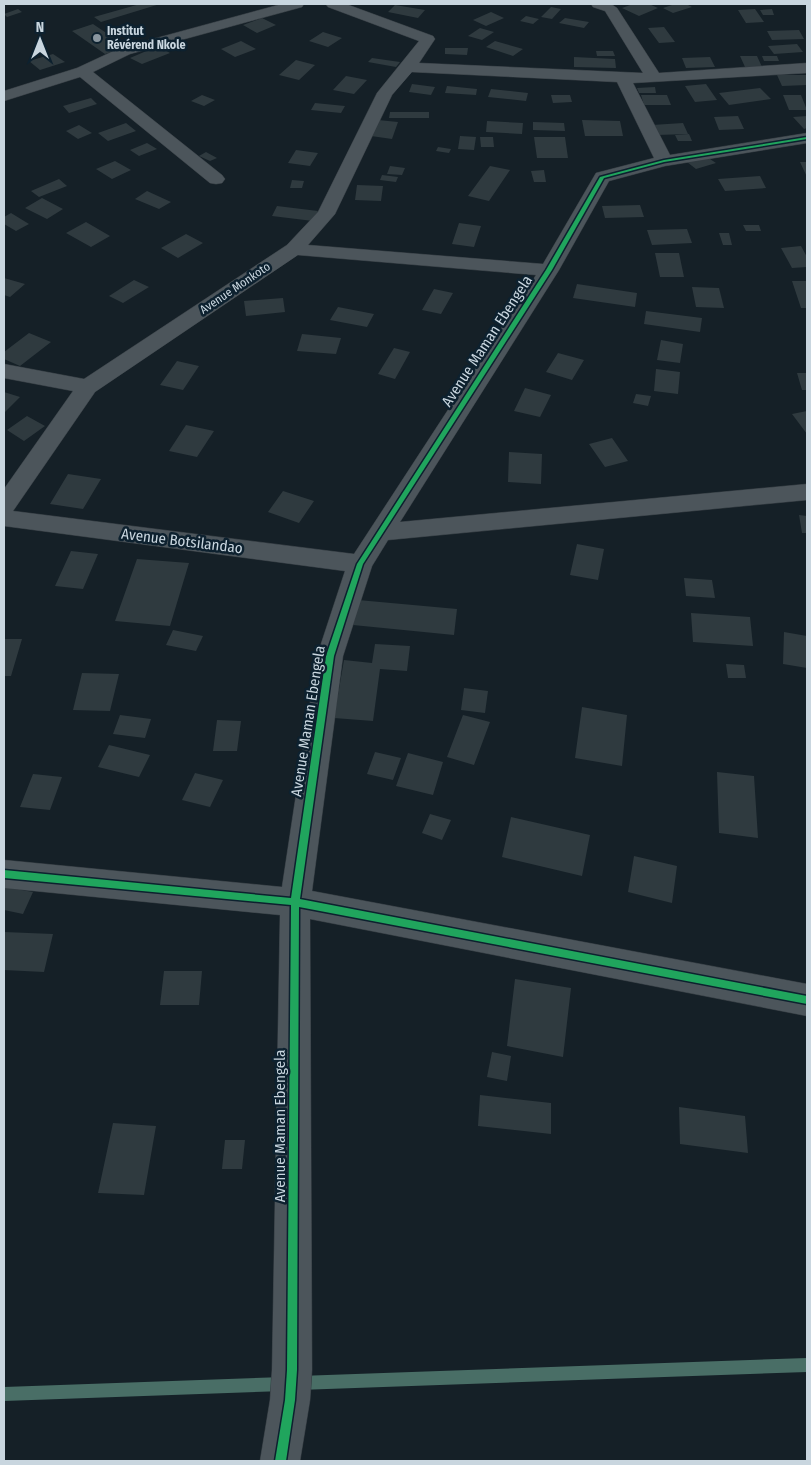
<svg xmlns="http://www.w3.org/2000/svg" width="811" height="1465" viewBox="0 0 811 1465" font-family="'Fira Sans Condensed',sans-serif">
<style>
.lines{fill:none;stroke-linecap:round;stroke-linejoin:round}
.stream{fill:#496e66;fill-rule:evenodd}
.building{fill:#2f3a3f}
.minor-casing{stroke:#333b41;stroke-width:1}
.minor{fill:#4c555b;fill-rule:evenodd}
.cycleway-casing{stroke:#0d212f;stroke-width:3}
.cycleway{fill:#20a55d;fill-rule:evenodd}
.poi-dot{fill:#8a969f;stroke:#0d212f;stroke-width:2}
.labels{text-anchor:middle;stroke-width:5;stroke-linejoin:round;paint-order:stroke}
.far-poi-label{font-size:12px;font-weight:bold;fill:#c9d6df;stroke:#0d212f;text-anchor:start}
.far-street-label{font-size:12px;fill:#c9d6df;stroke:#0d212f}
.street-label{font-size:15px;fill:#c9d6df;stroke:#0d212f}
</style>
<rect width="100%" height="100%" fill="#152027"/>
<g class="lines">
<path class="stream" d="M807 1358V1372L299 1390 294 1388 292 1383 294 1378 299 1376Z
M284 1377 289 1379 291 1384 289 1389 284 1391 4 1401V1387Z"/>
</g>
<path class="building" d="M140 4H160L101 22 94 17Z
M633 4H649L658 8 639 16 622 8Z
M675 4H686L692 7 673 13 663 8Z
M395 5 425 10 418 18 388 12Z
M551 7 561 9 552 19 541 17Z
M18 9 22 12 7 17 4 14Z
M755 9 764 22 746 23 738 10Z
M772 9 774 15H763L760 10Z
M491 12 504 18 486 26 473 20Z
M526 16 539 19 533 24 520 21Z
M262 18 276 25 257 33 243 25Z
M565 18 589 22 584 28 559 23Z
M93 24 127 47 105 54 72 31Z
M664 27 675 42 659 43 648 28Z
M480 28 494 32 482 40 468 36Z
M799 30 804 39 772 40 767 31Z
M323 32 342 38 328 47 309 41Z
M241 41 256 49 235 57 221 49Z
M495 41 523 49 513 56 486 47Z
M797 44 803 52 774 54 768 46Z
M158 46 170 53 142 64 130 58Z
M445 48H468L467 55 445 54Z
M596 51H613L615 56H597Z
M53 54 65 62 40 70 29 61Z
M740 56H757L762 67H745Z
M762 56H777L779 61H764Z
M574 57 615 59 616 68 574 67Z
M710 57 715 67 686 68 682 58Z
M372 58 400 62 396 67 368 62Z
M296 60 315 65 299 80 279 75Z
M777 75H807V85L782 86Z
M346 76 367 80 354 94 333 90Z
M412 84 435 87 431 95 409 92Z
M706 84 717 100 695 102 685 86Z
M447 86 477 89 476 95 445 93Z
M655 87 656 93H639L637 88Z
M760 88 771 99 729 105 719 93Z
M491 89 528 93 526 101 488 97Z
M202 95 215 100 204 106 191 101Z
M551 95H570L572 102 553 103Z
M641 95H667L671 105H644Z
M783 95H801L807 110H789Z
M91 98 97 104 69 113 63 106Z
M315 103 345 106 341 113 311 110Z
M390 112H429V118H389Z
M738 116 744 129 719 130 714 117Z
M807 116V128L804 129 793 117Z
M378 120 398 122 392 139 371 136Z
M582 120 620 121 623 136H585Z
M487 121 523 123 522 134 486 132Z
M533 122 564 123 565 131 533 130Z
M126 123 136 131 108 141 98 133Z
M683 123 688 134 657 135 652 125Z
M79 125 92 133 78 139 66 131Z
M689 134 692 141H678L675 135Z
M460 136 476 137 474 150 458 149Z
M480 137H493L494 147H481Z
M534 137H565L568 158H537Z
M147 143 157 149 139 156 130 150Z
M438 147 451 149 449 153 436 151Z
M296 150 318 153 310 166 288 163Z
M206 152 217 158 210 161 199 156Z
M707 157 716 163 696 169 687 162Z
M115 161 131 170 112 179 96 169Z
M800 162H807V177Z
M390 166 405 168 402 175 387 174Z
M490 166 510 170 489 201 468 196Z
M544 170 546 182H534L531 171Z
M382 175 398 177 396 182 380 180Z
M760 176 766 188 725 191 718 179Z
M59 179 67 186 39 197 31 191Z
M292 180 304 181 302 188H290Z
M357 185 383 186 381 201 355 200Z
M147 191 171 202 159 209 135 199Z
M42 198 63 209 47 219 25 208Z
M640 205 644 217 605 218 602 206Z
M277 206 318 211 313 221 272 216Z
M11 213 29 224 16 231 4 224V217Z
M86 222 110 236 91 247 66 233Z
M459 223 481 226 474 247 452 244Z
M743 225H759L761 231H746Z
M687 229 692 243 652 245 647 230Z
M719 233H729L732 245H723Z
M186 234 203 243 178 258 161 248Z
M801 246 807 257V267L792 268 781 248Z
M655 253H679L684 277H660Z
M4 278 25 284 10 297 4 295Z
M134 280 149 287 123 303 109 296Z
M792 281H807V308H801Z
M577 284 637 293 635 307 573 298Z
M692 287 719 288 724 308 696 307Z
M434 289 453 293 441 314 422 310Z
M283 298 285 312 246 316 244 301Z
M338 307 374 314 367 327 330 320Z
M646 311 702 318 700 332 644 324Z
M29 333 51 342 20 366 4 359V352Z
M302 334 341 338 336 354 297 351Z
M661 340 683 344 680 363 657 360Z
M394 348 410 352 395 379 378 374Z
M558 353 584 360 572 380 546 372Z
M177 361 199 366 183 390 160 385Z
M656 369 680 372 678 394 654 391Z
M797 373H807V390H802Z
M525 388 551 395 540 417 514 411Z
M4 392 20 397 4 413Z
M636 394 651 396 648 406 633 403Z
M807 411V434L792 414Z
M27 416 45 426 24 441 7 430Z
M186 425 214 431 197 457 169 451Z
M612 438 628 461 605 467 589 444Z
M509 452 542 454 541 484 508 482Z
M68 474 101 479 83 509 50 504Z
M283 491 314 501 299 523 268 512Z
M799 515 807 516V533H802Z
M577 544 604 549 598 580 570 575Z
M71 551 98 554 83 589 55 586Z
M137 559 189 563 170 626 115 621Z
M684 578 712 580 715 598 686 596Z
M358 600 457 609 454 635 353 625Z
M691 613 750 617 753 646 693 642Z
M173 630 203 636 196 651 166 645Z
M784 632 807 636V668L783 664Z
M4 639H22L11 676H4Z
M375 644 410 646 407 671 380 669 373 721 334 718 344 660 372 663Z
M726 664 744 665 746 678H728Z
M82 673 119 674 110 711 73 710Z
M464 688 488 691 485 713 461 710Z
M582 707 627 715 622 766 575 758Z
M120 715 151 719 145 738 113 734Z
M463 715 490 722 474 765 447 757Z
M217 720 241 721 237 751H213Z
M109 745 150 755 139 777 98 767Z
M375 752 401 758 393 780 367 774Z
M408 753 443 762 433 795 396 786Z
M717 772 754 776 758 838 719 833Z
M195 773 223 780 210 807 182 800Z
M33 774 62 777 50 810 20 807Z
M430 814 451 820 442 840 422 833Z
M511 817 590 835 582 876 502 857Z
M634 856 677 866 672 903 628 892Z
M4 887 33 892 23 914 4 910Z
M4 932 53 934 44 972 4 970Z
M164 971H202L199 1005H160Z
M515 979 571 988 563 1057 507 1046Z
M492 1052 511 1056 507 1081 487 1077Z
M480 1095 551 1103V1134L478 1126Z
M679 1107 745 1116 748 1153 680 1144Z
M113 1123 156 1126 144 1195 98 1193Z
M225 1140H245L242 1169H222Z"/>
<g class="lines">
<g class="minor-casing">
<path id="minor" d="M282 4H304L302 7 130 54 93 72 222 175 225 179 222 183 216 184 210 183 80 77 4 101V91L77 68 120 48Z
M326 4H346L433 36 435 39 419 63 643 73 605 11 593 7 591 4H611L617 8 659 73 807 63V73L633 83 670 155 807 133V143L665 166 609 181 559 270 400 522 807 484V500L388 540 372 566 343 656 312 891 807 984V1016L310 919 312 1370 310 1400 300 1461H260L270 1400 272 1370 280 915 4 888V860L282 887 317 656 345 571 4 526V489L73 391 4 378V364L84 379 287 245 318 212 377 93 419 41 328 7ZM412 72 617 82 654 158 596 173 543 264 308 245 335 214 392 95ZM298 255 536 275 354 554 13 511 95 392Z"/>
</g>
<use href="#minor" class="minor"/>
<g class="cycleway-casing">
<path id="cycleway" d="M807 137V139L664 162 604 178 552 270 363 564 334 656 300 899 807 996V1004L299 907 297 1370 295 1400 286 1461H275L285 1400 287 1370 291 905 4 878V870L291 898 326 656 357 564 546 270 600 177 664 160Z"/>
</g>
<use href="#cycleway" class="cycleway"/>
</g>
<circle class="poi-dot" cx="97" cy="38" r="5"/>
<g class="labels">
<g class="far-poi-label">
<text x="107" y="35">Institut<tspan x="107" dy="14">Révérend Nkole</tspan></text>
</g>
<g class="far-street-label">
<text transform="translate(235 288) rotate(-34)" y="4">Avenue Monkoto</text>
</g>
<g class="street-label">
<text transform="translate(487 341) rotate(-57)" y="5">Avenue Maman Ebengela</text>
<text transform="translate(182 541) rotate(7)" y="5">Avenue Botsilandao</text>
<text transform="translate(308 721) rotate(-81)" y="5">Avenue Maman Ebengela</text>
<text transform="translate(280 1126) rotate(-90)" y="5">Avenue Maman Ebengela</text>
</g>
</g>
<rect width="811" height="1465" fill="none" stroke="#c9d6df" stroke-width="10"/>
<g transform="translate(40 40)" stroke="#0d212f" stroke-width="4" paint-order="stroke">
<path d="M0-4L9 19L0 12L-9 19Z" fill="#c9d6df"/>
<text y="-8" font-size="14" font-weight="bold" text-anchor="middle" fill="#c9d6df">N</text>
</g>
</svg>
